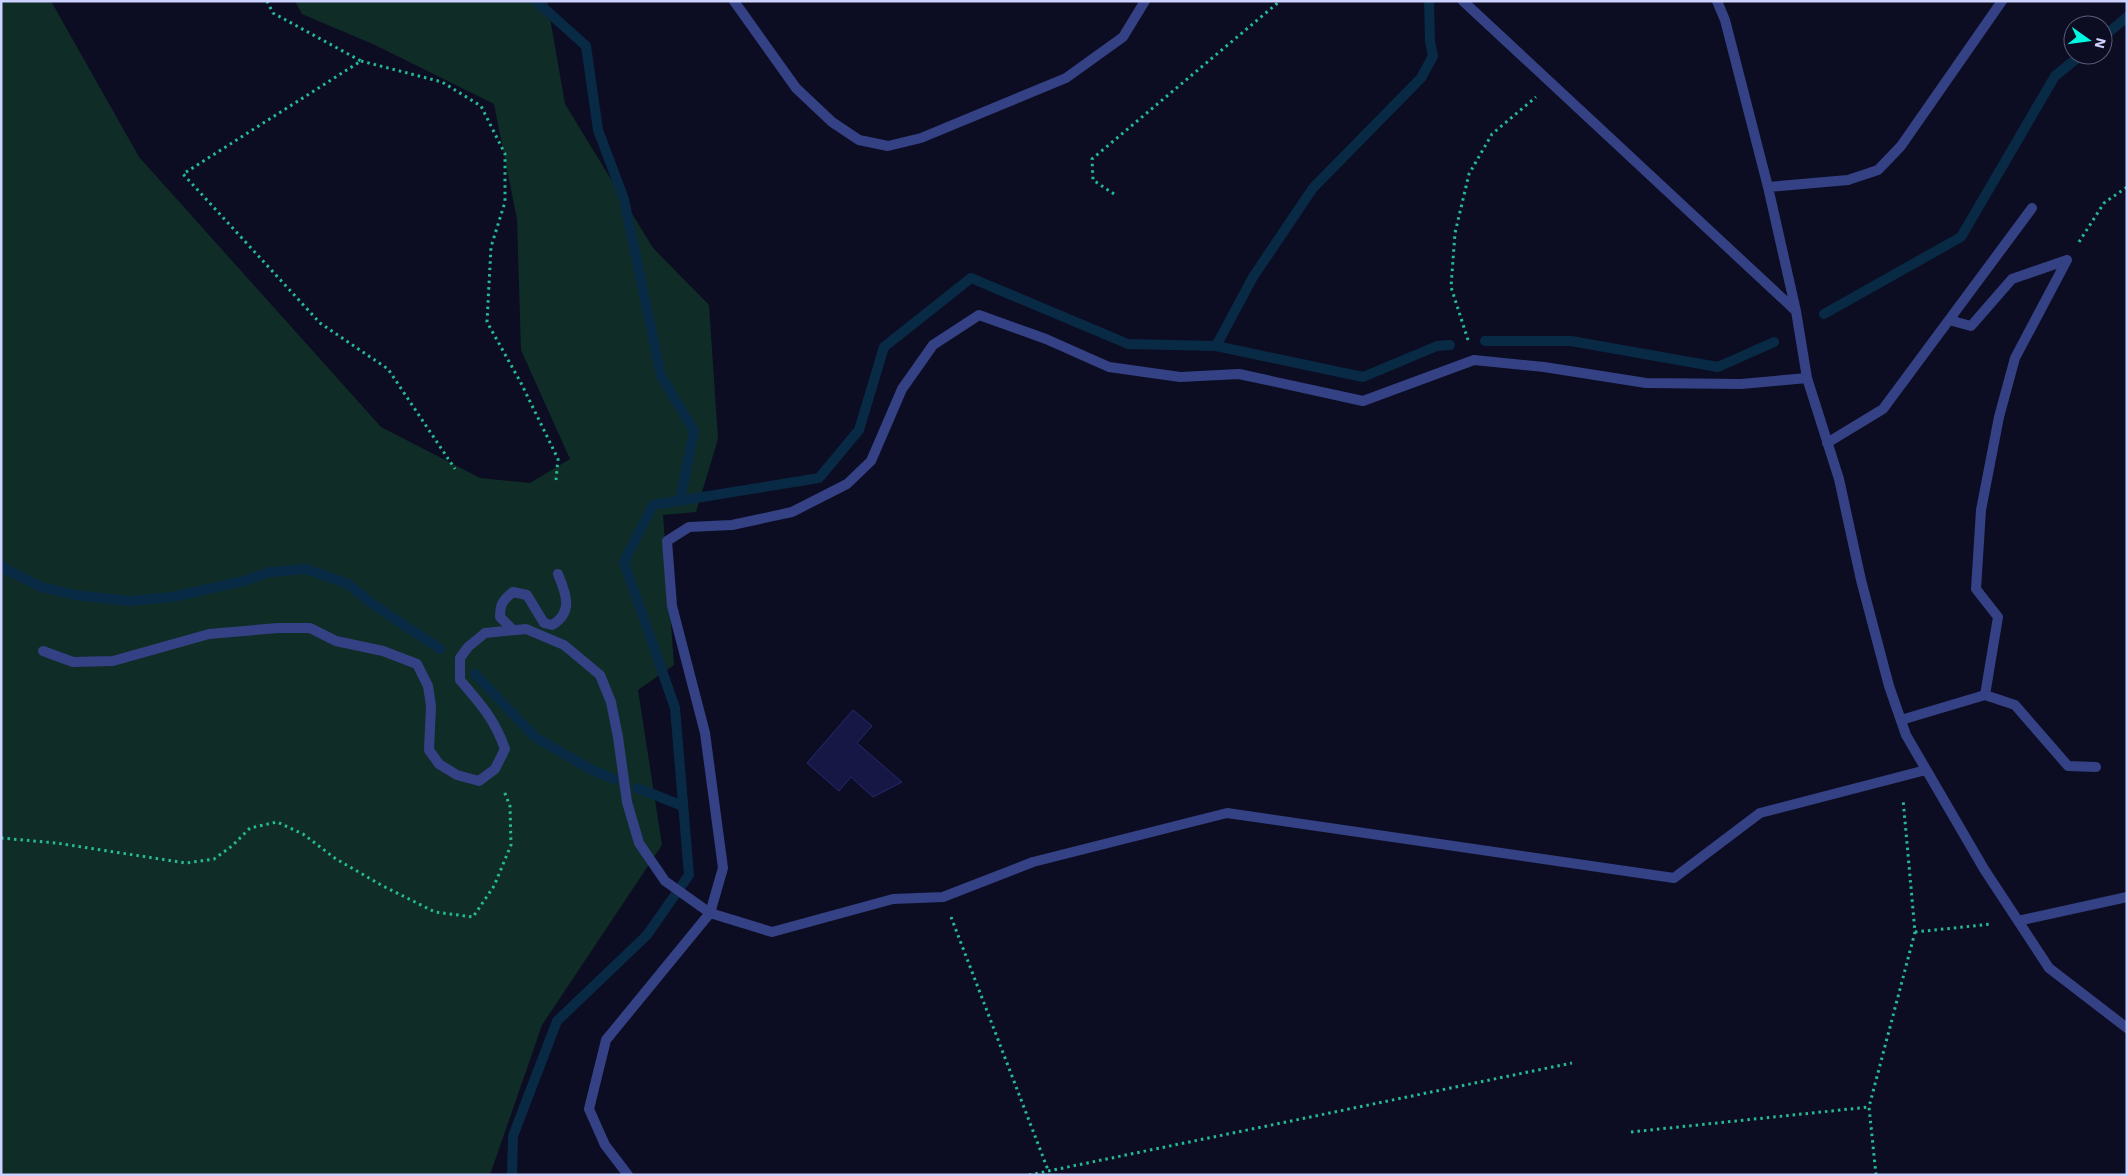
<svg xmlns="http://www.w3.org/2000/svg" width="2128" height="1176" viewBox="0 0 2128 1176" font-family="'Work Sans',sans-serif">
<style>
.green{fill:#0f2d26}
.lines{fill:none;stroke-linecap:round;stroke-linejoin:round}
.stream{stroke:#082a45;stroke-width:10}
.building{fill:#171745;stroke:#272772}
.path{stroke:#26ba94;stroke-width:3;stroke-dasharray:2.5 4;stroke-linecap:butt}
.lane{stroke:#344185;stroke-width:10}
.street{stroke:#344185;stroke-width:10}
</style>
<rect width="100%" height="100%" fill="#0c0d22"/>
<path class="green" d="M1 1H51L139 157 381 427 480 478 530 483 570 459 521 350 517 219 494 104 375 45 302 14 295 1H547L565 104 653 248 709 305 718 439 696 512 663 515 674 665 638 690 662 845 542 1025 490 1175H1Z"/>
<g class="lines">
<path class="stream" d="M536 1 586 46 598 130 624 199 661 376 694 431 680 501
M2103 37 2127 17
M1824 314 1961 237 2055 76 2081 55
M1485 341H1571L1718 367 1774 342
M1216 346 1363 377 1437 346 1450 345
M1 565 7 570 41 587 75 595 130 601 172 597 244 581 270 572 306 569 348 584 374 605 440 649
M475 674 535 737 592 770 614 779
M637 788 683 806
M512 1175 513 1136 557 1021 647 935 689 875 675 708 624 562 653 505 819 478 859 430 884 347 971 278 1128 344 1216 346 1253 277 1313 188 1421 78 1433 56 1430 41 1429 1"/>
</g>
<path class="building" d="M853 710 872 726 857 743 902 782 873 797 851 777 839 791 807 763Z"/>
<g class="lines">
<path class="path" d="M267 1 273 13 361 61 183 174 320 323 388 369 455 469
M361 61 442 82 481 106 505 154V202L491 247 487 322 521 383 558 459 556 480
M1114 194 1093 180 1092 159 1280 1
M2079 242 2104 203 2127 187
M1468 340 1451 287 1455 233 1469 174 1492 134 1536 97
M1 838 56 843 186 863 214 859 232 846 250 828 277 822 303 834 336 859 383 886 435 912 473 917 494 886 511 845 510 806 504 791
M951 917 1048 1170
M1915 932 1992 924
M1631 1132 1869 1107
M1029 1175 1572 1063
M1876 1175 1869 1107 1915 932 1903 799"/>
<path class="lane" d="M1949 320 1971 326 2012 279 2067 260
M1827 443 1883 409 2032 208
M513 630 500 617C500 604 503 600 513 592L527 595 544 623 552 625C574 612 566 594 558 574
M43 651 73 662 113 661 209 634 278 628H310L336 641 383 651 417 664 428 686 431 706 429 750 439 764 457 775 479 781 495 769 505 749C495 720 480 703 460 680V658L468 647 485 633 526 629 564 645 600 675 611 702 618 737 627 802 639 843 665 881 710 913
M1985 695 1998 617 1976 589 1981 510 1999 417 2015 358 2067 260
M1901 720 1985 695 2015 705 2068 766 2096 767"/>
<path class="street" d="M734 1 796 88 832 122 859 140 888 146 921 138 1066 78 1123 37 1145 1
M1463 1 1796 311
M1717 1 1725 20 1768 187 1796 311 1807 378 1839 479 1861 580 1889 686 1906 735 1984 869 2049 968 2127 1028
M1768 187 1848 180 1878 170 1901 146 2002 1
M710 913 772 932 893 899 943 897 1033 862 1227 813 1674 878 1760 813 1926 770
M2018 921 2127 897
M628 1175 605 1145 589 1109 606 1040 710 913 723 868 705 733 672 606 667 541 689 527 732 525 792 512 847 484 871 461 902 389 933 345 979 315 1046 339 1109 367 1180 377 1239 374 1363 401 1474 360 1544 367 1646 383 1741 384 1807 378"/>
</g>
<rect width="2128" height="1176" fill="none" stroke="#ced2ff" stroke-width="5"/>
<g transform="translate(2088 40) rotate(104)"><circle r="24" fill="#0c0d22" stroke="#5a5c7a"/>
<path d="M0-4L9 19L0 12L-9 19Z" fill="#00f9e0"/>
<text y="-8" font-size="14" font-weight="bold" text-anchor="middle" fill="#ced2ff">N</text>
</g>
</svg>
